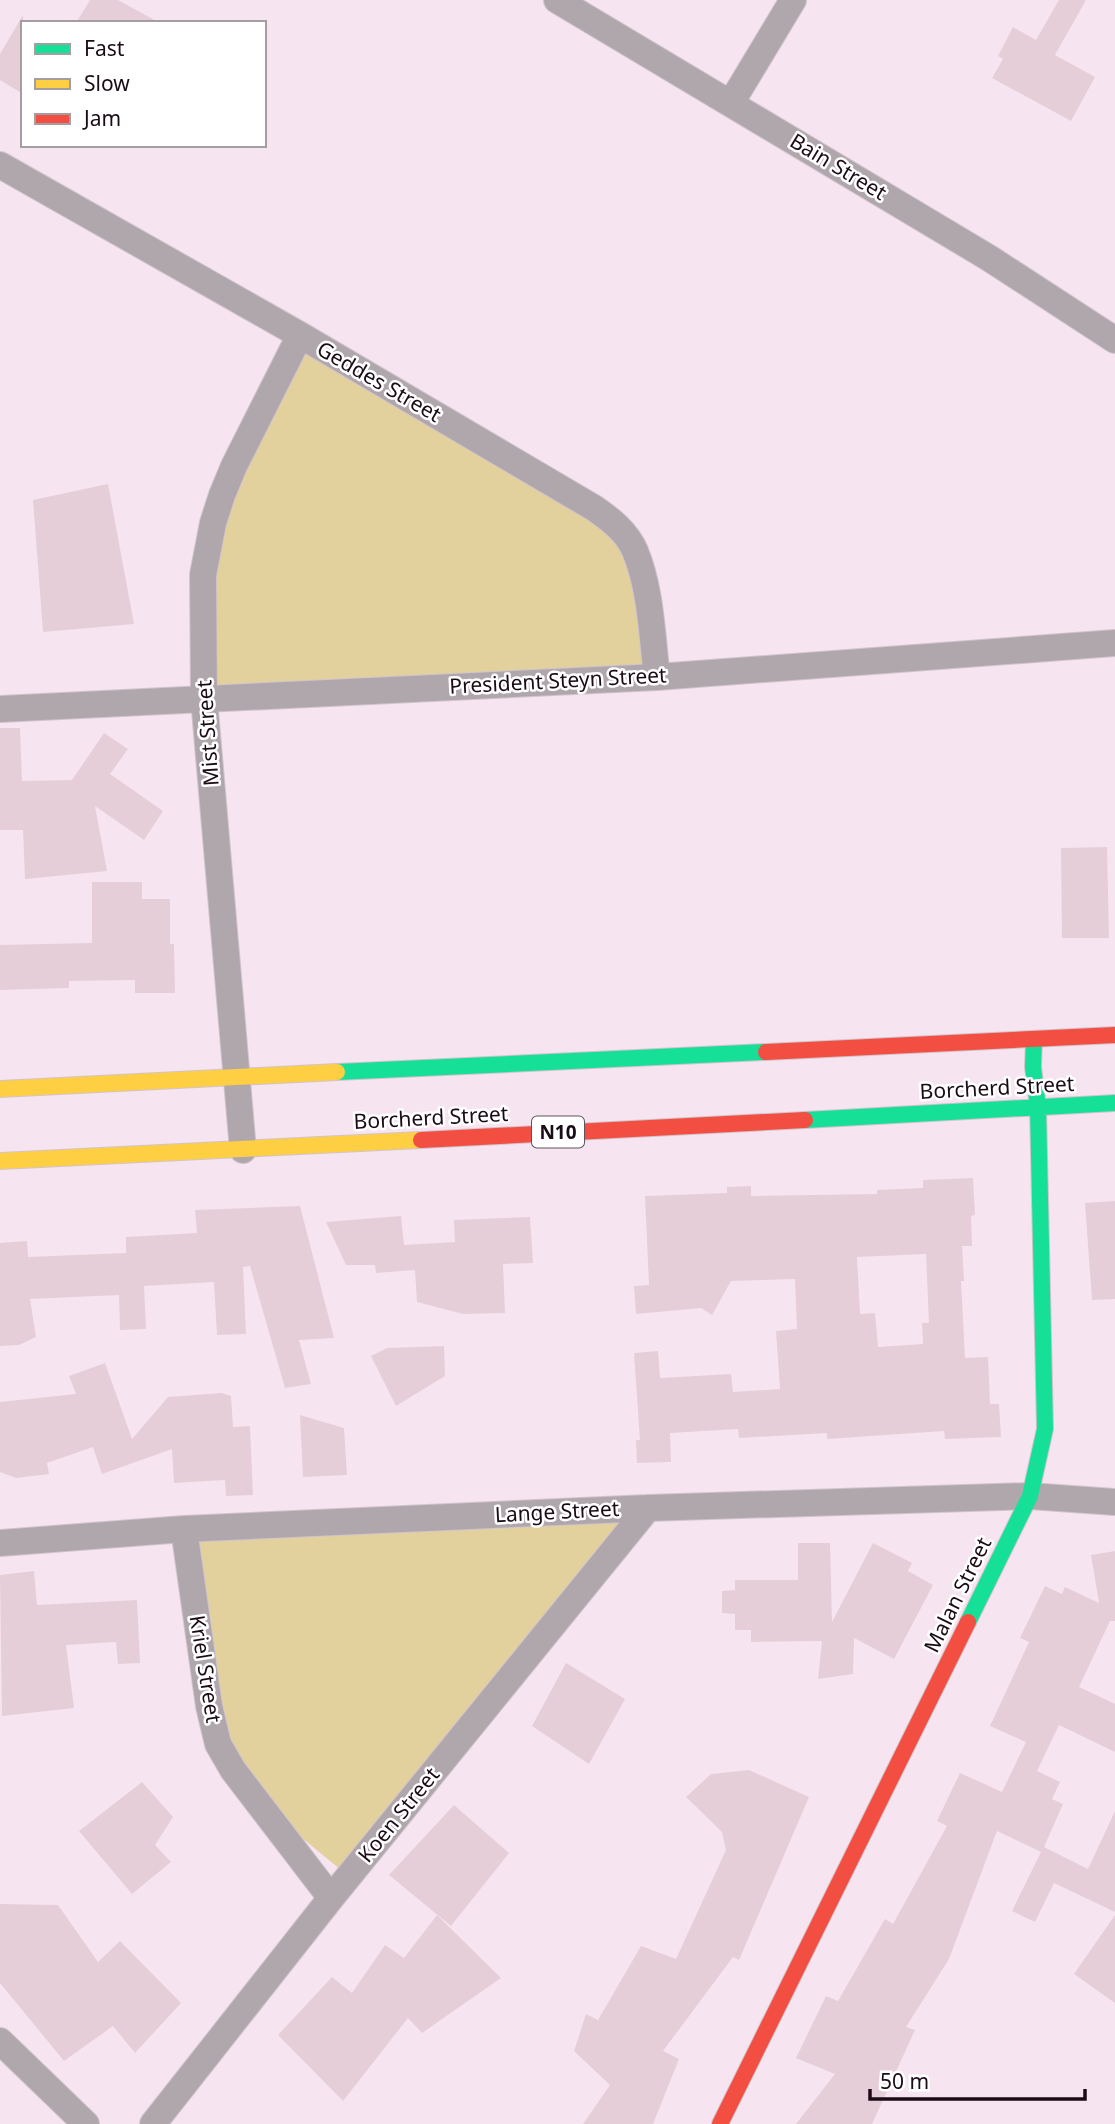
<svg xmlns="http://www.w3.org/2000/svg" width="1115" height="2124" viewBox="0 0 1115 2124" font-family="'Noto Sans',sans-serif">
<style>
.green{fill:#e2d19d}
.building{fill:#e6ced8;fill-rule:evenodd}
.lines{fill:none;stroke-linecap:round;stroke-linejoin:round}
.street-casing{stroke:#d1c4cc;stroke-width:28}
.fast-casing{stroke:#d1c4cc;stroke-width:18}
.slow-casing{stroke:#d1c4cc;stroke-width:18}
.jam-casing{stroke:#d1c4cc;stroke-width:18}
.street{stroke:#b0a7ad;stroke-width:26}
.fast{stroke:#16e098;stroke-width:16}
.slow{stroke:#ffcf43;stroke-width:16}
.jam{stroke:#f24e42;stroke-width:16}
.labels{text-anchor:middle;stroke-width:5;stroke-linejoin:round;paint-order:stroke}
.shield{fill:#fff;stroke:#5f545c;stroke-width:2}
.shield-label{font-size:19px;font-weight:bold;fill:#1b0b16}
.street-label{font-size:21px;fill:#1b0b16;stroke:#fff}
</style>
<rect width="100%" height="100%" fill="#f6e5f0"/>
<path class="green" d="M310 341 635 538 646 672 214 694 208 579 222 514Z
M639 1513 352 1879 235 1783 193 1539Z"/>
<path class="building" d="M90 0H118L160 23H76Z
M1059 0H1086L1055 55 1095 77 1071 121 992 78 1003 59 998 56 1013 27 1036 40Z
M23 15V94L0 80V54Z
M108 484 134 624 43 632 33 500Z
M0 728H20L22 781 72 780 104 733 128 749 110 774 163 811 144 840 95 806 107 871 25 879 23 830H0Z
M1107 847 1109 938H1062L1061 848Z
M92 882H142V899H170V944H174L175 993H135V980L69 981V988L0 990V945L92 943Z
M973 1178 975 1215 971 1216 972 1246H962L964 1281H961L965 1358 988 1357 990 1404H999L1001 1437 945 1439 944 1431 827 1439V1433L739 1438 738 1429 670 1433 671 1462 637 1463 636 1440H640L634 1353 658 1351 660 1378 731 1374 733 1392 780 1389 776 1331 797 1329 795 1279 731 1281 712 1315 701 1308 636 1314 634 1286 649 1285 645 1196 727 1193V1187L751 1186V1196L877 1194V1190L923 1188V1180ZM926 1254 929 1323H922L923 1344 878 1347 875 1313 860 1314 857 1257Z
M1115 1201V1299L1092 1300 1085 1203Z
M300 1206 334 1338 299 1340 311 1384 285 1388 250 1266 243 1267 246 1334 217 1335 214 1282 144 1286 146 1329 120 1330 119 1295 30 1299 36 1337 19 1345 0 1346V1243L27 1241 28 1257 126 1253V1237L197 1233 195 1210Z
M401 1216 404 1245 455 1242 454 1220 530 1217 533 1263 503 1264 505 1313 463 1314 417 1302 415 1270 376 1273 375 1265H346L326 1222Z
M444 1346 445 1376 396 1406 371 1356 387 1348Z
M105 1363 132 1439 168 1397 222 1393 231 1396 233 1427 250 1426 253 1495 226 1496 225 1480 174 1483 172 1449 102 1474 93 1447 47 1463 49 1474 16 1478 0 1472V1402L76 1394 69 1376Z
M300 1415 344 1428 347 1475 303 1477Z
M798 1543H830L832 1622 873 1543 912 1563 908 1571 933 1585 894 1659 854 1638 853 1674 818 1679 822 1641 751 1642V1630H735V1614L722 1613V1591L735 1590V1580H798Z
M1115 1551V1621H1110L1079 1687 1115 1704V1752L1059 1725 1037 1771 1060 1782 1052 1799 1063 1804 1044 1847 1088 1869 1115 1811V1912L1054 1883 1035 1922 1012 1911 1041 1852 997 1831 949 1959 906 2027 915 2030 872 2124H796L835 2074 796 2058 826 1996 838 2001 885 1919 893 1924 947 1826 937 1821 960 1773 1002 1792 1026 1742 990 1726 1029 1642 1020 1638 1045 1586 1062 1594 1065 1587 1099 1603 1091 1555Z
M34 1571 37 1605 137 1600 140 1663 118 1664 116 1642 66 1645 74 1708 2 1716 0 1575Z
M566 1663 625 1699 589 1764 532 1726Z
M749 1770 809 1797 739 1960 733 1957 663 2051 679 2059 653 2124H583L610 2085 574 2051 586 2014 598 2020 641 1946 676 1959 726 1850 722 1832 686 1797 711 1774Z
M142 1782 173 1817 155 1845 171 1862 132 1894 79 1831Z
M454 1805 509 1853 451 1926 389 1875Z
M0 1904 58 1905 98 1962 120 1941 181 2003 135 2053 113 2026 64 2061 0 1983Z
M437 1915 501 1978 422 2033 408 2018 343 2101 278 2035 332 1977 352 1993 385 1945 404 1958Z
M1115 1915V2003L1074 1974Z"/>
<g class="lines">
<g class="street-casing">
<path id="street" d="M557 0 989 258 1115 340
M731 103 793 0
M0 165 300 335 594 508C610 519 627 532 635 551 651 589 652 637 657 677
M0 709 657 677 1115 643
M243 1150 204 699 203 575 213 523 222 495 234 466 300 335
M184 1529 209 1706 218 1744 233 1770 331 1898
M0 1543 184 1529 648 1508 1030 1496 1115 1502
M0 2041 86 2124
M153 2124 331 1898 648 1508"/>
</g>
<g class="fast-casing">
<path id="fast" d="M337 1072 766 1052
M805 1120 1115 1103
M968 1622 1030 1496 1045 1429 1038 1107 1033 1067 1034 1039"/>
</g>
<g class="slow-casing">
<path id="slow" d="M0 1089 337 1072
M0 1161 421 1140"/>
</g>
<g class="jam-casing">
<path id="jam" d="M766 1052 1115 1035
M421 1140 805 1120
M720 2124 968 1622"/>
</g>
<use href="#street" class="street"/>
<use href="#fast" class="fast"/>
<use href="#slow" class="slow"/>
<use href="#jam" class="jam"/>
</g>
<g class="labels">
<rect class="shield" x="532" y="1116.5" width="52" height="31" rx="5"/>
<g class="shield-label">
<text x="558" y="1139">N10</text>
</g>
<g class="street-label">
<text transform="translate(838 167) rotate(31)" y="7">Bain Street</text>
<text transform="translate(379 382) rotate(30)" y="7">Geddes Street</text>
<text transform="translate(558 681) rotate(-3)" y="7">President Steyn Street</text>
<text transform="translate(208 733) rotate(-94)" y="7">Mist Street</text>
<text transform="translate(997 1088) rotate(-3)" y="7">Borcherd Street</text>
<text transform="translate(431 1118) rotate(-3)" y="7">Borcherd Street</text>
<text transform="translate(557 1512) rotate(-3)" y="7">Lange Street</text>
<text transform="translate(958 1595) rotate(-64)" y="7">Malan Street</text>
<text transform="translate(205 1669) rotate(81)" y="7">Kriel Street</text>
<text transform="translate(399 1815) rotate(-51)" y="7">Koen Street</text>
</g>
</g>
<rect x="21" y="21" width="245" height="126" fill="#ffffff" stroke="#a49da2" stroke-width="2"/>
<rect x="35" y="44" width="35" height="10" fill="#16e098" stroke="#a49da2" stroke-width="2"/>
<text x="84" y="56" font-size="21" fill="#1b0b16">Fast</text>
<rect x="35" y="79" width="35" height="10" fill="#ffcf43" stroke="#a49da2" stroke-width="2"/>
<text x="84" y="91" font-size="21" fill="#1b0b16">Slow</text>
<rect x="35" y="114" width="35" height="10" fill="#f24e42" stroke="#a49da2" stroke-width="2"/>
<text x="84" y="126" font-size="21" fill="#1b0b16">Jam</text>
<path d="M870 2089v10h215v-10" fill="none" stroke="#1b0b16" stroke-width="3.5"/>
<text x="880" y="2089" font-size="21" fill="#1b0b16" stroke="#ffffff" stroke-width="5" paint-order="stroke">50 m</text>
</svg>
